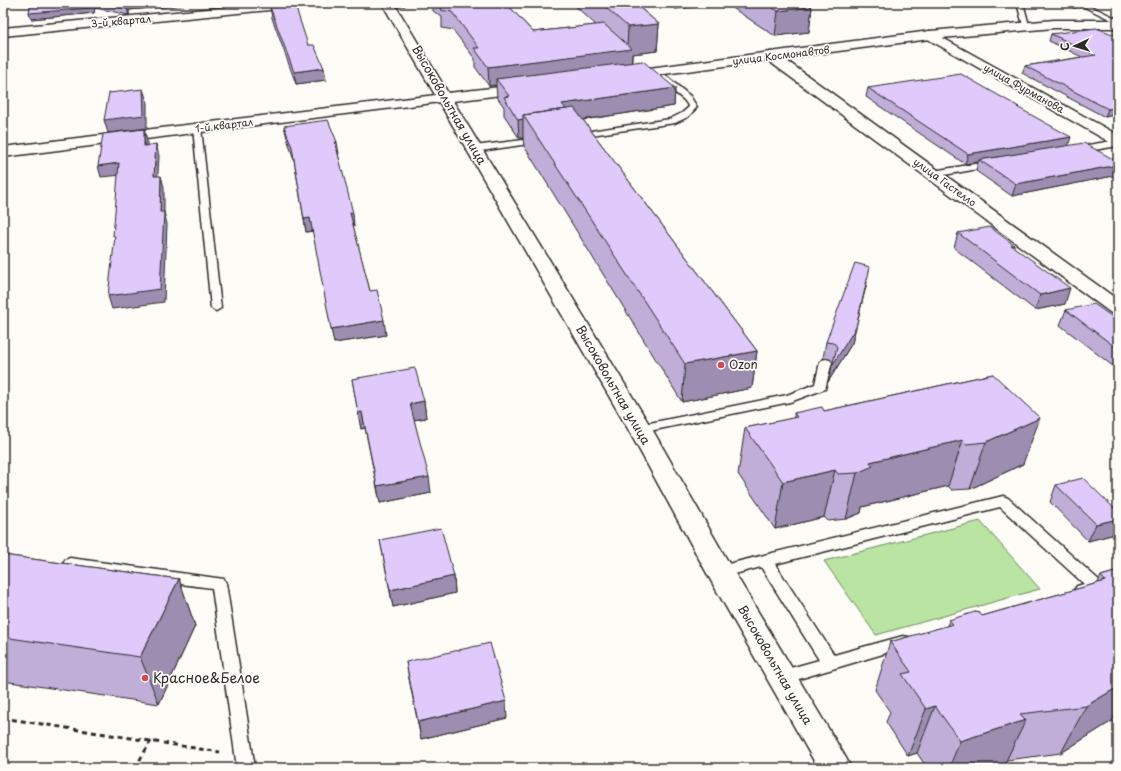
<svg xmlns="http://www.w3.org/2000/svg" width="1121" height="771" viewBox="0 0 1121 771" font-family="'Playpen Sans',sans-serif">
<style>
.green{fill:#b9e4a1;stroke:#728866}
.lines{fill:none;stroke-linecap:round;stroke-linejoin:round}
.lane-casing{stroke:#2b2b2b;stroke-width:3}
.street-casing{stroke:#2b2b2b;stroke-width:3}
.secondary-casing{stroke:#2b2b2b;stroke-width:3}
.path{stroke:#2b2b2b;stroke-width:3;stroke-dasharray:5 4;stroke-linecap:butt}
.lane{fill:#fdfcf7;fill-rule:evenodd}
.street{fill:#fdfcf7;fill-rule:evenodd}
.secondary{fill:#fdfcf7;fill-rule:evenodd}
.wall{fill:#c1aed8;stroke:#2b2b2b}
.shaded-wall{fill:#9d8db0;stroke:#2b2b2b}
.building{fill:#e0cafb;stroke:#2b2b2b}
.poi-dot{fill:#d1495b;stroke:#fdfcf7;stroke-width:1.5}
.labels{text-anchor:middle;stroke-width:3.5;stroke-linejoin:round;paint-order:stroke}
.far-street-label{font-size:10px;fill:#2b2b2b;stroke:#fdfcf7}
.street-label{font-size:12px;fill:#2b2b2b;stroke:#fdfcf7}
.poi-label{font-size:12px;fill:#2b2b2b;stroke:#fdfcf7;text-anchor:start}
.near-poi-label{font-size:14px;fill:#2b2b2b;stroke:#fdfcf7;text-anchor:start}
</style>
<rect width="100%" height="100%" fill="#fdfcf7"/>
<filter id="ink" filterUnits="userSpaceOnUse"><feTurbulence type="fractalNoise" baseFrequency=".025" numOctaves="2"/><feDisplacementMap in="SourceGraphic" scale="8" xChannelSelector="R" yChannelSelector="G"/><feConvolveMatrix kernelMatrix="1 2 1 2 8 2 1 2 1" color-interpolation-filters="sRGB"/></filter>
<g filter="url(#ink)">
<path class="green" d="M980 521 1040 589 876 635 824 561Z"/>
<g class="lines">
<g class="lane-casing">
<path id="lane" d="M389 3H407L404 5 387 6 386 5Z
M670 3H702L699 5 676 8Z
M1017 3H1023L1029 25 1028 26 1023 25Z
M1076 3H1084L1118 19V23Z
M660 76H666L690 96 697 107 688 117 675 123 577 137 573 135 577 133 670 119 682 113 689 107 684 100 660 80Z
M194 126H197L201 128 221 308 216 311 211 308 193 128Z
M539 138H542L543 140 542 142 474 152 470 149 474 146Z
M1118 140V146L1076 153 1072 150 1076 147Z
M992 161 996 164 995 166 933 177 929 174 933 171Z
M826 359 830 360 832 362 825 389 790 402 640 433 636 432 634 429 636 426 640 425 787 395 815 384 820 362 822 360Z
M1003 496 1008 498 1101 582 1104 586 1101 590 1082 596 1077 594 1074 590 1077 586 1084 584 1000 507 775 564 834 655 903 636 909 637 911 642 909 647 903 648 782 684 776 682 774 677 776 672 819 660 761 567 720 578 715 576 713 572 715 568 720 566Z
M70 558 224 579 226 583 255 768H237L212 588 70 570 65 568 63 564 65 560Z"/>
</g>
<g class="street-casing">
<path id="street" d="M273 3H316L314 5 310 6 3 36V28Z
M930 31 1118 135V146L1113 144 926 38 924 35 926 32Z
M771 52 776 53 1118 300V315L1111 313 766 59 765 56 766 53Z
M444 94 449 95 451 98 449 101 3 157V147Z"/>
</g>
<g class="secondary-casing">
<path id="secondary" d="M382 3H394L448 93 526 84 531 85 533 88 531 91 526 92 453 101 652 429 730 565 846 758 851 768H818L710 579 628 429Z
M1054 20H1118V28H1054L930 39 626 79 621 78 619 75 621 72 626 71 930 31Z"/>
</g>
<path class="path" d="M3 718 220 752
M135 768 151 741"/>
<use href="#lane" class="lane"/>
<use href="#street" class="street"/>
<use href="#secondary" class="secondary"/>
</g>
<path class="wall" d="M31 3H184V5L129 10V15L95 8 94 13 31 19 29 13Z
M432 3H506L533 32 596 25 572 3H634L659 24 657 51 632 54V62L675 88 674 106 583 120 757 351 752 388 682 402 524 146 523 138H519L504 115V107L497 97 496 85 489 86 475 67V59L453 30 442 28V17L433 11Z
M725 3H806L812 7 809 32 775 36Z
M1063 3H1082L1081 7 1074 8Z
M1088 3H1108L1093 5Z
M270 7 308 45 326 80 296 84 272 18Z
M1118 24V34L1114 32 1116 25Z
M1051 34 1118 36V114L1105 117 1022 73 1025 66 1082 57 1049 41Z
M868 88 1019 107 1018 108 1068 145 1118 162V175L1012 196 976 171 978 162 965 164 866 97Z
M284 126 339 154H338L354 226H353L370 291 386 335 334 343 313 231 306 232 294 160 287 138Z
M958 233 1014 245V247L1065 304 1035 310 954 248Z
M867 282 852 343 828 382 833 362 830 359 823 358 826 342Z
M1066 310 1118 321V370L1060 325Z
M993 374 1023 464 970 489 952 490 948 486 862 507 861 513 846 519 828 521 824 517 775 529 738 474 745 428 794 418V413L824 411Z
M352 379 424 401 426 418 414 420 431 493 380 503 365 428 361 429Z
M1056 485 1118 512V528L1115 534 1088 541 1050 502Z
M380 540 454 576 455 593 393 607Z
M3 555 179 579 195 626 159 704 3 681Z
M1118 571V728L1112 721 1061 753 1007 760 1003 767 1001 768H927L917 753 908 756 886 722 890 712 875 690 890 642 947 626 949 620 982 616 1098 583 1101 576Z
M406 662 507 718 421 739 409 679Z"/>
<path class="shaded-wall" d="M93 3 95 8 94 13 31 19 29 13Z
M142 3H184V5L129 10V15L127 9V4Z
M1075 3H1082L1081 7 1074 8Z
M1094 3H1108L1093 5Z
M812 7 809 32 775 36 778 11Z
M659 24 657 51 632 54 631 68 496 79V85L489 86 488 67 627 49 628 27Z
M324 68 326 80 296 84 294 72Z
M675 88 674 106 568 122 562 104Z
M143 89 147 101V128L108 133 104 120Z
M1118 107V114L1105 117 1108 109Z
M523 119V138H519L518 120Z
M144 129 147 140V157L144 146Z
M1071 137 1068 147 979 160 978 162 965 164 968 154Z
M335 142H337L339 154H336Z
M156 144 159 156 157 188 154 176Z
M119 163 122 175 101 177 98 166Z
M1118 165V175L1012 196 1016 184Z
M161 176 164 187V214V212L167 224 164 302 112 309 108 296 160 212Z
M350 213H353L354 226H352Z
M310 218 313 231 306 232 304 219Z
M867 282 852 343 828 382 832 366Z
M1070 288 1065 304 1035 310 1040 295Z
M384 320 386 335 334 343 331 329Z
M757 351 752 388 682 402 685 364Z
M424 401 426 418 412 420 410 404Z
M362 412 365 428 361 429 358 413Z
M1040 418 1023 464 970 489 986 442Z
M963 440 948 486 862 507 861 513 846 519 857 473 870 462Z
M835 470 824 517 775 529 783 482Z
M429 477 431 493 380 503 377 486Z
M1118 519V528L1115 534 1088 541 1096 524Z
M454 576 455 593 393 607 390 590Z
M179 579 195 626 159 704 140 657Z
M1118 687V710L1112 721 1061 753 1086 706Z
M506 701 507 718 421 739 418 722Z
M935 706 917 753 908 756 926 709Z
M1026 720 1003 767 1001 768H949L960 741Z"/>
<path class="building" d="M31 3H93L92 8 29 13Z
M94 3H142L127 4V9Z
M443 3H506L533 32 604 24 632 49 488 67 474 48H479L452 12 441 10Z
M601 3H634L659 24 628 27Z
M765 3H806L812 7 778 11Z
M295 5 308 45H314L324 68 294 72 270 7Z
M1096 28 1118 36V107L1108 109 1025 66 1096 55 1051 34Z
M643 61 675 88 562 104 566 109 523 115V119L518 120 504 97 509 96 496 79Z
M961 74 1019 107H1017L1071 137 968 154 868 88Z
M143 89 144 115 104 120 109 93Z
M574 108 757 351 685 364 523 115Z
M328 120 337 142H335L353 213H350L370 291 377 290 384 320 331 329 310 218 304 219 292 147 284 126Z
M144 129V146L156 144 154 176H161L160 212H164L160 289 108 296 115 236H113L119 163 98 166 103 134Z
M1084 143 1118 162V165L1016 184 979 160Z
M990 227 1014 245H1011L1070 288 1040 295 958 233Z
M855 263 870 267 856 327 832 366 837 347 834 343 826 342Z
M1094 304 1118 321V349L1066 310Z
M415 368 424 401 410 404 429 477 377 486 362 412 358 413 352 379Z
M993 374 1040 418 986 442 967 444 963 440 870 462 873 466 857 473 838 474 835 470 783 482 745 428 797 417 794 413 822 407 824 411Z
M1083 478 1118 512V519L1096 524 1056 485Z
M441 528 454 576 390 590 380 540Z
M3 555 179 579 140 657 3 637Z
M1118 571V687L1086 706 1020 714 1026 720 960 741 935 706 926 709 902 674 911 672 890 642 953 624 949 620 978 611 982 616 1105 581 1101 576Z
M490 643 506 701 418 722 406 662Z"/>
</g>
<g class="poi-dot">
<circle cx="721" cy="365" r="4"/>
<circle cx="145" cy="678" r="4"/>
</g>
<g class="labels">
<g class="far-street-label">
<text transform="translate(121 21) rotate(-5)" y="4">3-й квартал</text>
<text transform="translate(781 55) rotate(-7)" y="4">улица Космонавтов</text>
<text transform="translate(1024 88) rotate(29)" y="4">улица Фурманова</text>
<text transform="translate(224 125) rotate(-7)" y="4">1-й квартал</text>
<text transform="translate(945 182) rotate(36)" y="4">улица Гастелло</text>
</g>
<g class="street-label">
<text transform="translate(449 105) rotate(60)" y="4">Высоковольтная улица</text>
<text transform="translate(613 385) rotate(60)" y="4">Высоковольтная улица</text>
<text transform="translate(775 665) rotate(60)" y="4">Высоковольтная улица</text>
</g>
<g class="poi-label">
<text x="729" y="369">Ozon</text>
</g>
<g class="near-poi-label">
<text x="153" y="683">Красное&amp;Белое</text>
</g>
</g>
<rect width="1121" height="771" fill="none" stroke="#fdfcf7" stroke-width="16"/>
<rect x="8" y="8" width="1105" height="755" fill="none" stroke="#2b2b2b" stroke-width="1.5" filter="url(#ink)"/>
<g transform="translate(1075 46) rotate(266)" stroke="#fdfcf7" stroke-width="3" paint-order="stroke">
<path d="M0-3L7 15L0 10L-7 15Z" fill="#2b2b2b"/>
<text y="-6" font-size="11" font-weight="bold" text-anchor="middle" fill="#2b2b2b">С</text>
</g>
</svg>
